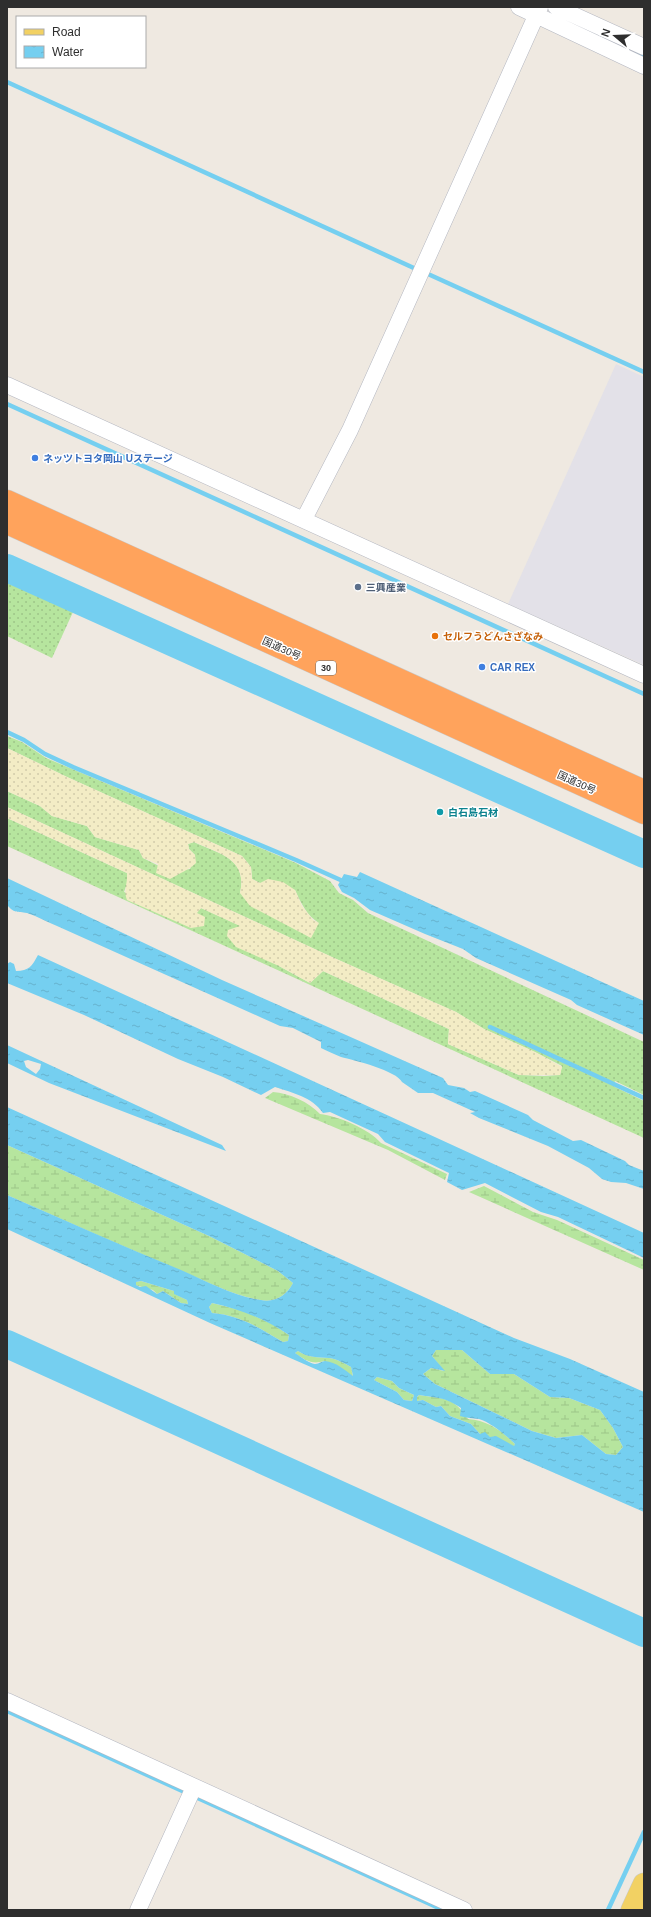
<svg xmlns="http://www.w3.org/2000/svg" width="651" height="1917" viewBox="0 0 651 1917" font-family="Arial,'Noto Sans JP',sans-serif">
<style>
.industrial{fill:#e3e1e8}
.grass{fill:url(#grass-dots)}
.wetland{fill:url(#wetland-marsh)}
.sand{fill:url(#sand-dots)}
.water{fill:url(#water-ripples);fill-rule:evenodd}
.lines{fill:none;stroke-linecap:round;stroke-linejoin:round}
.stream{stroke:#75cff0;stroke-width:4.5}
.river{stroke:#75cff0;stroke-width:28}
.street-casing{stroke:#b4b7c1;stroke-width:17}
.primary-casing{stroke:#c9c9c9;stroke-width:23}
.highway-casing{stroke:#c9c9c9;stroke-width:23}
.street{stroke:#fff;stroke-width:16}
.primary{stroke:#f2d163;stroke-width:22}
.highway{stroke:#ffa35c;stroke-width:22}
.shop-dot{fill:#3f7fe0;stroke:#fff;stroke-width:1.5}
.service-dot{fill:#5c6f8a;stroke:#fff;stroke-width:1.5}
.food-dot{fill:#e8710a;stroke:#fff;stroke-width:1.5}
.culture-dot{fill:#0f9aa8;stroke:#fff;stroke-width:1.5}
.labels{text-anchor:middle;stroke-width:3;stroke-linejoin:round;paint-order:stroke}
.shield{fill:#fff;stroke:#6d6d6d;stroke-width:1}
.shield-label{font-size:9px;font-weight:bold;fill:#2e2e2e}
.shop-label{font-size:10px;font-weight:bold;fill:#366cbe;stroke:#fff;text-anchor:start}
.service-label{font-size:10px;font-weight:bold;fill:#4e5e75;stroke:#fff;text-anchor:start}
.food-label{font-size:10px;font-weight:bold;fill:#c56008;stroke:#fff;text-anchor:start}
.street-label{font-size:10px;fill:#2e2e2e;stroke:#fff}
.culture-label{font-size:10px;font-weight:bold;fill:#0d838f;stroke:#fff;text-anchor:start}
</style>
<defs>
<pattern id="grass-dots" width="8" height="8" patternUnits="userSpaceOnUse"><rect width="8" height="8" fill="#b6e59e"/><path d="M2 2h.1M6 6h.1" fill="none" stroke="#9dc588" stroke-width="1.8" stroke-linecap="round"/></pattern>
<pattern id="wetland-marsh" width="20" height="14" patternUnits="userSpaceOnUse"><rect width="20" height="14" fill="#b6e59e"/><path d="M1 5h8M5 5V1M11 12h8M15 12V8" fill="none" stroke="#9dc588"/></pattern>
<pattern id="sand-dots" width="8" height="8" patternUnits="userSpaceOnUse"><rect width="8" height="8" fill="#f3ecc5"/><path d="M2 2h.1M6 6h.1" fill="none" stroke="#d1cbaa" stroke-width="1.8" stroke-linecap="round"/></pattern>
<pattern id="water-ripples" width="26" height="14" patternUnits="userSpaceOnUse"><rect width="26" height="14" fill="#75cff0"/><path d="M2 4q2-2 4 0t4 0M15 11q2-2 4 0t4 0" fill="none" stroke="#66b2ce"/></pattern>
</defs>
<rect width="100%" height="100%" fill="#efe9e1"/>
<path class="industrial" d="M616 364 644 377V665L508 604Z"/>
<path class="grass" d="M7 581 73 612 52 658 7 636Z
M7 736 22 742 46 758 296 863 330 881 339 893 353 900 368 913 644 1042V1095L615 1081 613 1086 644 1101V1138L7 846V818L127 873 128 881 124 892 196 913 201 908 241 926 279 966 310 983 323 971 449 1029 448 1044 519 1075 544 1076 560 1075 562 1066 535 1052 484 1029 456 1012 334 958 7 807V791L40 806 52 816 87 826 95 837 139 850 143 858 177 875 182 870 190 869 195 855 189 849 188 844 194 842C219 854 248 858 240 893L319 923C307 916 301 903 295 890L260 883 252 879 251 867 242 856 67 777 7 748Z"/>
<path class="wetland" d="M273 1092C289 1093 309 1102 320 1114 338 1116 369 1129 381 1143L447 1174 445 1180 388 1150 265 1098Z
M7 1145 209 1236 278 1271 293 1283C287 1295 275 1303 261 1300 234 1296 208 1282 184 1272 124 1247 66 1221 7 1195Z
M484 1186 533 1212 557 1220 644 1260V1270L469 1192Z
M141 1281 174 1291 175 1294 187 1300 188 1304 181 1303 163 1291 157 1294 153 1290 135 1285 136 1282Z
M212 1303 244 1311 272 1324 289 1335 288 1341 283 1342C260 1328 239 1315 212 1313L209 1307Z
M436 1350H462L490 1374H514L550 1397 569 1398 600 1410 613 1428 623 1447 616 1455 606 1454 582 1435 556 1438 532 1431 435 1384 423 1374 431 1368 444 1371 432 1356Z
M298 1351C308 1358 318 1357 329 1358 337 1359 344 1363 351 1367L353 1377 324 1361C312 1365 305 1360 295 1353Z
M377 1377 392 1381 399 1388 414 1395 412 1401 404 1400 397 1392 374 1380Z
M419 1395C443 1399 453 1396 468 1419 487 1420 502 1431 515 1444L514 1447 496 1437H490L480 1434 471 1424 450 1416 441 1406 436 1407 423 1400 417 1401V1397Z"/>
<path class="sand" d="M7 748 67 777 242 856 251 867 252 879 260 883 268 879 283 882 295 890 302 906 313 920 319 923 311 938 250 906 240 893C248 859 219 853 194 842L188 844 189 849 195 855 196 863C189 870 178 874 170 879L156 873 158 864 143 858 139 850 95 837 87 826 52 816 40 806 7 791Z
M7 807 334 958 456 1012 484 1029 535 1052 562 1067 560 1075H519L448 1044 449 1029 323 971 310 983 279 966 236 947 227 936 228 930 240 926 201 908 197 913 205 917 204 926 191 928 127 900C123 890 128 883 127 873L7 818Z"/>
<path class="water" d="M360 872 644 1001V1035L577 1005 571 1000 476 958 463 949 425 934 370 910 354 898 342 892 338 885 344 874 357 877Z
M7 878 222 980 443 1078 448 1085 464 1088 470 1092 475 1091 528 1115 533 1120 573 1141 581 1140 625 1161 629 1165 644 1171V1189L626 1183 611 1182 602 1179 589 1168 548 1146 479 1118 470 1113 475 1112 433 1093H418L402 1082C397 1071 354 1060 341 1057 334 1054 327 1051 321 1048V1042L293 1028 280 1026 57 926C47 922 37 916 27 913 17 911 15 914 7 905Z
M38 955 644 1233V1258L558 1217 541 1212 485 1183 462 1190 447 1182 449 1173 385 1142 378 1134 330 1112 323 1113C312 1097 293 1093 275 1087L261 1095 223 1077 178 1059 84 1015 7 983V964L10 962 14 964 16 971C29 971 32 966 38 955Z
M7 1045 222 1145 226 1151 49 1083 7 1063ZM28 1060 41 1064 40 1069 36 1074 26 1067 24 1061Z
M7 1107 514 1338 570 1359 644 1392V1512L210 1323 7 1229V1195C65 1220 122 1246 181 1270 206 1281 233 1296 261 1300 275 1303 287 1295 293 1283L278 1271 209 1236 7 1145ZM141 1281 174 1291V1294L187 1300 188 1304 181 1303 163 1291 157 1294 146 1286 140 1287 136 1285V1282ZM212 1303C240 1309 265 1319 289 1335L288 1341 283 1342C260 1328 239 1315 212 1313L209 1307ZM436 1350H462L490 1374H514L550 1397 569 1398 600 1410 613 1428 623 1447 616 1455 606 1454 582 1435 556 1438 532 1431 435 1384 423 1374 431 1368 445 1371 432 1356ZM298 1351C308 1358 318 1357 329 1358 337 1359 344 1363 351 1367L353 1376C345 1370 336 1362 325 1361 322 1361 319 1364 315 1364 309 1363 301 1357 295 1353ZM377 1377 392 1381 399 1388 414 1395 412 1401 404 1400 397 1392 374 1380ZM419 1395C437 1398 445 1397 461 1408L460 1416C467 1418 472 1418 479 1419 490 1422 507 1436 515 1444L514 1446 496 1436 490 1437 485 1432 480 1434 471 1424 450 1416 441 1406 436 1407 423 1400 417 1401V1397Z"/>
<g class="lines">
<path class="stream" d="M622 47 644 57
M7 82 416 269
M428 274 644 372
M7 404 644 694
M7 732 24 740 45 754 73 767 296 860 345 882
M490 1027 644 1098
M7 1711 443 1910
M608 1910 644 1832"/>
<path class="river" d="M7 568 644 854
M7 1344 644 1633"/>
<g class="street-casing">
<path id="street" d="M519 7 644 66
M556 7 644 47
M7 385 644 675
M304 519 350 430 540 7
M7 1701 464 1910
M138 1910 194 1787"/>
</g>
<g class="primary-casing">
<path id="primary" d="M632 1910 644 1884"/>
</g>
<g class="highway-casing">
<path id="highway" d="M7 501 644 791
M7 523 644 813"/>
</g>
<use href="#street" class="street"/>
<use href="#primary" class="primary"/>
<use href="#highway" class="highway"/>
</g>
<g class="shop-dot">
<circle cx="35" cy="458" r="4"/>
<circle cx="482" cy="667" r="4"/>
</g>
<circle class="service-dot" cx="358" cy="587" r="4"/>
<circle class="food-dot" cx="435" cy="636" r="4"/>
<circle class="culture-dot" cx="440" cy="812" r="4"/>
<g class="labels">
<rect class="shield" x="316" y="661" width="20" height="14" rx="3"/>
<g class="shield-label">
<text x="326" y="671">30</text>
</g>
<g class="shop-label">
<text x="43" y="462">ネッツトヨタ岡山 Uステージ</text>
<text x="490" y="671">CAR REX</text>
</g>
<g class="service-label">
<text x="366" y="591">三興産業</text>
</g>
<g class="food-label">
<text x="443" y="640">セルフうどんさざなみ</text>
</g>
<g class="street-label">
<text transform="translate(282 648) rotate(24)" y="4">国道30号</text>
<text transform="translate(577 782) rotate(24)" y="4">国道30号</text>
</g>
<g class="culture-label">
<text x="448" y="816">白石島石材</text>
</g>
</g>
<rect width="651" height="1917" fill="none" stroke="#2e2e2e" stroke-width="16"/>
<rect x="16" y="16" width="130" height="52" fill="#ffffff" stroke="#ababab"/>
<rect x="24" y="29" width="20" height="6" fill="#f2d163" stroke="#ababab"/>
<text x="52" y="36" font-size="12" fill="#2e2e2e">Road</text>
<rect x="24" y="46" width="20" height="12" fill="url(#water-ripples)" stroke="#ababab"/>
<text x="52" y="56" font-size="12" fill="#2e2e2e">Water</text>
<g transform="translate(615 36) rotate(289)" stroke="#ffffff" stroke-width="3" paint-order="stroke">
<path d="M0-3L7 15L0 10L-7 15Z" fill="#2e2e2e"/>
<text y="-6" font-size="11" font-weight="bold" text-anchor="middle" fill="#2e2e2e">N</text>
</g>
</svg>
